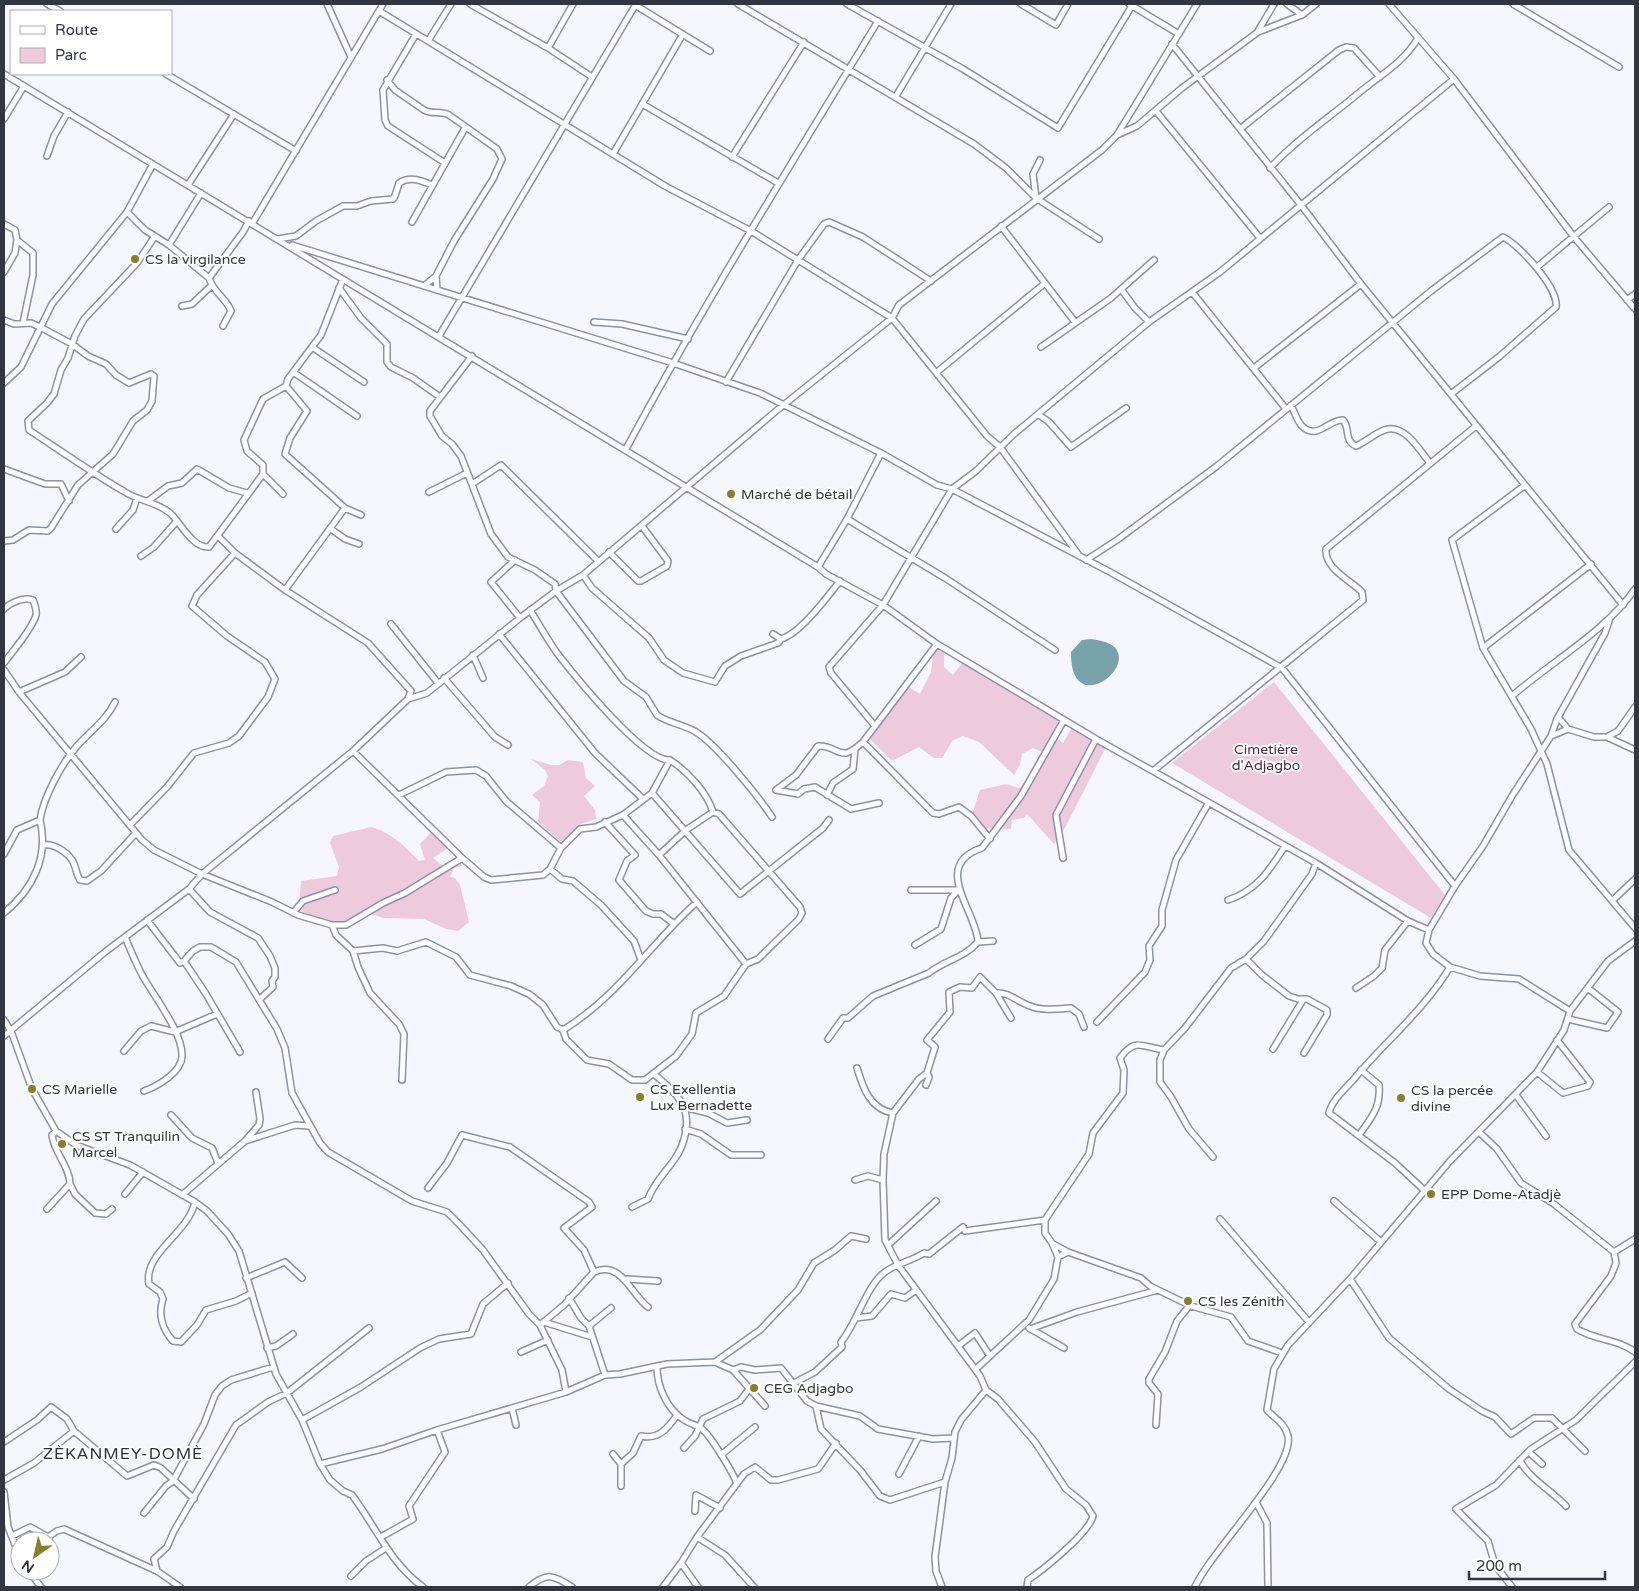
<svg xmlns="http://www.w3.org/2000/svg" width="1639" height="1591" viewBox="0 0 1639 1591" font-family="'Varela Round',sans-serif">
<style>
.green{fill:#edcbdd}
.water{fill:#79a3aa}
.lines{fill:none;stroke-linecap:round;stroke-linejoin:round}
.minor-casing{stroke:#8b90ab;stroke-width:8}
.minor{stroke:#fff;stroke-width:5}
.poi-dot{fill:#868128;stroke:#fff;stroke-width:2}
.labels{text-anchor:middle;stroke-width:4;stroke-linejoin:round;paint-order:stroke}
.poi-label{font-size:14px;fill:#333540;stroke:#fff;text-anchor:start}
.park-label{font-size:14px;fill:#552844;stroke:#fff}
.quarter-label{font-size:16px;letter-spacing:1px;fill:#2a2d43;stroke:#fff}
</style>
<rect width="100%" height="100%" fill="#f6f7fd"/>
<path class="green" d="M936 649 944 653V667L953 675 965 659 1060 714V719L1042 752 1033 748 1022 754 1020 764 1014 775 979 742 963 736 953 740 942 758H934L919 747 892 761 868 737 905 685 920 694 931 672 933 654Z
M1274 682 1445 895 1431 918 1172 763Z
M1075 722 1108 743 1066 826 1054 844 1027 814 1024 818 1012 820 1011 829 983 828 972 814 980 790 1006 784 1019 788 1033 775 1055 737 1063 743Z
M531 759 551 765H559L568 760 583 762 586 778 595 786 584 796 595 810 596 819 581 824 562 843 538 822 540 802 532 795 544 786 548 776 545 770Z
M371 827C389 831 407 848 419 861L425 860 420 844 433 830 450 847 433 858 443 866 457 856 462 866 454 868 450 877 455 878 460 885 469 922 458 931 446 929 424 919 383 918 365 912C336 930 328 922 299 910L301 881 337 876 339 867 330 843 333 836Z"/>
<path class="water" d="M1091 639C1097 640 1104 641 1110 644 1144 663 1070 722 1071 652L1082 640Z"/>
<g class="lines">
<g class="minor-casing">
<path id="minor" d="M47 4 60 11
M327 4 351 57
M470 4 548 48 592 77
M738 4 974 144 1006 168 1036 198 1099 239
M847 4 963 69 1058 128 1133 4
M1021 4 1056 25 1068 4
M1129 4 1179 34
M1287 4 1302 15
M1389 4 1454 79 1574 237 1635 309
M1513 4 1619 67
M635 5 710 51
M379 11 665 186 751 231 892 318 987 436 1000 447 1078 554
M1258 31 1274 4
M416 34 383 90 385 120 388 126 445 163
M428 41 451 4
M1172 44 1301 205 1361 284 1623 605
M548 48 573 4
M4 74 818 567 826 574 883 605 937 644 1096 739 1316 863 1408 921 1429 930
M166 74 296 151
M387 80 395 90 424 110C432 115 440 110 449 115L497 149 502 159 493 179 454 241 436 276 437 290
M896 96 951 4
M644 105 778 183
M1156 111 1260 238
M4 119 24 86
M1240 129 1339 50 1346 47 1354 48 1380 77
M1117 135 1197 4
M613 154 683 34
M47 156 54 136 68 112
M732 157 804 42
M153 164 127 212 145 230 169 245 209 278 243 232 249 221
M1270 168C1297 139 1330 117 1360 92 1382 74 1404 62 1418 38
M188 185 234 114
M1036 198 1033 174 1040 160
M412 222 465 128
M4 224 15 230 17 240 15 253 4 272
M252 224 383 4
M1001 226 1075 322
M155 236 137 263 84 319 75 336 68 358 61 370 54 394 47 403 28 421 29 430C61 451 92 473 125 492 139 501 157 502 170 513 181 523 192 548 209 547L263 474V465L247 451 244 440 263 399 286 386
M278 239 296 236 316 221 343 206H357L371 201 393 199 395 196 399 183C410 176 420 180 432 185
M17 240 33 253V275L23 323
M169 245 201 193
M292 245 673 363 760 393 881 453 937 485 952 489 1110 572 1282 668 1455 886
M1537 267 1609 207
M209 278C213 292 226 298 231 311L223 326
M424 286 436 276
M339 288 361 318 387 344V362L391 367 413 378 440 397
M1121 289 1135 308 1149 322
M1192 292 1286 409
M1627 300 1635 294
M182 306 192 304 211 286
M4 320 14 324 31 323 40 327 72 344 88 356 106 364 116 375 129 383 151 374 154 376 152 401 147 410 133 421 113 454 78 485 51 528 48 531 29 530 13 540 4 541
M594 322 622 324 688 339
M439 336 636 4
M312 347 364 382
M1041 347 1111 298 1154 260
M472 356 430 411V416L442 436 452 444 461 456 491 534 508 557 535 570 555 584 556 591 624 681 646 697 657 715C668 723 683 724 696 732 716 744 758 796 772 817
M1254 368 1361 284
M293 372 357 416
M937 372 1044 284
M726 382 798 260 824 224 829 222 863 237 931 281
M4 383 21 367 52 304 127 212
M286 386 307 411 290 438 285 454 345 508 361 515
M286 386 288 379 321 335 343 279
M1291 405C1294 411 1297 421 1302 426 1317 441 1329 419 1343 420 1351 429 1343 440 1356 446 1366 442 1377 431 1388 429 1406 426 1420 451 1430 463
M1039 415 1049 422 1071 447 1126 408
M626 449C704 303 792 163 878 21
M4 469 45 484H61L69 501
M263 474 283 494
M472 484 501 465 598 561
M1524 486 1452 540 1483 648 1531 729 1547 764 1569 850 1635 928
M429 492 467 473
M148 501 168 486 182 483 197 469 229 488 247 493
M847 519 945 578 1055 650
M116 529 133 510 137 498
M331 529 345 539 359 544
M219 537 235 553 285 590 368 643 411 691 408 699
M609 552 638 581H641L667 566 668 561 642 526
M141 556 154 547 177 521
M515 560 491 582 520 618
M1086 560 1117 540 1217 466 1431 291 1503 237C1520 245 1559 289 1556 307L1500 356 1451 394
M818 567 847 519 881 453
M583 575 592 588 649 638 664 660 683 673 715 682 725 666 741 656 778 643 781 639
M285 590 345 508
M4 609C11 602 24 597 33 600 35 605 37 610 36 615 33 628 12 652 4 663
M530 610C539 624 547 639 557 653 574 675 644 762 670 760L652 793
M1609 621 1605 633 1557 719 1551 736 1512 796 1483 846 1455 886 1429 930 1426 943 1433 954 1450 967 1480 976 1519 979 1570 1011 1608 961 1635 941
M391 624 438 683
M499 634 595 753 643 799
M773 634 781 639C801 633 827 597 840 581
M937 644 863 742 933 813 939 814 959 807 971 816 990 839
M1483 648 1591 564
M473 655 483 678
M4 670 19 692 142 840 154 850 202 874 272 902 298 915 332 925H346L383 903 405 893 462 858
M444 678 495 737 508 745
M19 692 65 672 81 657
M1512 696C1551 662 1606 631 1635 589
M1558 717 1568 729 1594 737H1607L1635 750
M875 726 831 673 829 667 883 605 952 489 976 471 1014 434 1149 322 1220 272 1454 79
M1551 736 1568 729
M1607 737 1618 731 1635 707
M353 751 462 858 484 877 491 880 543 875 550 869 561 848 580 829 596 827 623 815 652 793 740 894 823 828 829 820
M670 760C687 771 707 792 713 812
M1153 771 1363 600 1362 592C1350 580 1324 568 1326 549L1476 426
M776 790 796 775 818 746C840 745 838 765 863 742
M776 790 798 794 804 789 815 787 851 809 879 803
M399 795 446 772 476 770 486 776 506 801 561 848
M827 795 833 783 853 769 855 749
M623 815 659 855 746 964
M605 822 635 855 627 861 619 880 646 911 653 914H661L673 923
M130 825 167 787 194 753 229 743 239 736 268 697 275 679 265 662 227 636 192 606 197 595 235 553
M44 845C53 843 67 852 72 860 76 866 76 874 80 880L87 881 101 871 136 833
M4 854 17 830 40 820C43 798 62 763 77 746 90 731 106 721 115 702
M1063 858 1056 815 1096 739
M550 869 562 879 573 881 601 905 634 941 641 960
M189 889 210 912 258 938 270 956 275 968V977L272 981 273 987 260 999
M911 890H956
M1228 900C1256 891 1270 870 1285 846
M1613 900 1635 879
M4 913C33 889 49 857 40 820
M293 913 303 901 335 890
M147 920 180 963 184 961
M332 925 336 935 353 951 358 967 370 993 399 1024 404 1034 402 1080
M125 937C130 949 135 961 141 973 152 994 183 1032 182 1056 182 1072 158 1086 144 1091
M978 942 993 941
M915 945 941 929 951 898 959 889
M353 951 383 948 397 951 426 942 456 957 470 975 511 986 529 994 543 1005 557 1027 563 1030 566 1039 587 1060 609 1064 632 1080H645L676 1056 692 1034 696 1013 724 996 746 964 758 959 799 919 802 913 800 907 719 814 713 812 686 830 659 855
M1246 959 1262 975 1289 996 1298 999H1307L1327 1010V1015L1304 1053
M184 961 193 951 200 947H211L236 962 277 1029 285 1048 292 1093 320 1143 328 1152 412 1201 447 1212 459 1224 483 1250 529 1314 540 1325 562 1370 566 1392
M184 961 206 994 240 1052
M1356 988 1374 976 1382 968 1385 950 1408 921
M996 993C1009 992 1018 1002 1030 1006 1042 1011 1058 1009 1071 1008L1079 1014 1084 1027
M1011 1018 996 993 980 977 972 988 960 987 949 992 950 1012 927 1040 935 1047 927 1073 919 1079 893 1113 884 1154 883 1180 885 1240 898 1265 980 1376 986 1390 998 1399 1035 1442 1066 1489 1086 1505 1093 1516C1089 1533 1044 1569 1028 1580L1027 1587
M1568 1019 1607 1028 1618 1012 1589 989
M4 1020 11 1031 32 1089 56 1131 76 1145 130 1165 195 1202 207 1211 228 1234 239 1251 276 1374 302 1420 320 1464 330 1480 343 1491 352 1495C376 1527 390 1563 423 1587
M1097 1022 1145 972 1150 960 1149 946 1162 926V910L1176 860 1208 804
M563 1030C620 995 649 945 697 902
M4 1036 105 952 189 889 202 874 353 751 408 699 427 693 520 618 556 591 583 575 776 411 892 318 899 305 1102 150 1117 135 1137 126 1182 88 1258 32 1302 15 1316 4
M828 1039 843 1018H848L873 996 929 973C945 960 964 958 978 942 977 912 930 865 982 848L1021 796 1064 720
M1273 1049 1303 1000
M124 1051 141 1031 151 1026 175 1032 217 1014
M857 1068C863 1088 870 1109 893 1113
M1537 1072 1563 1093 1588 1086 1590 1082 1557 1040
M926 1085 929 1077 927 1073
M1516 1095 1546 1136
M684 1107 708 1113 727 1123 747 1120
M171 1115 192 1138 212 1148 218 1163
M685 1129 701 1134 731 1155H761
M1479 1132 1497 1149 1521 1183 1554 1204 1614 1252 1616 1263 1611 1276 1575 1324 1577 1329C1597 1341 1618 1339 1635 1352
M1359 1135C1371 1118 1381 1108 1379 1085L1361 1070
M245 1141 259 1125 260 1119 256 1092
M1213 1157 1189 1129 1171 1097 1160 1082V1060L1164 1050 1185 1028 1231 968 1246 959 1264 941 1312 874 1316 863
M855 1180 868 1176 883 1180
M70 1184 75 1194 95 1213 106 1214 112 1209
M428 1188 447 1163 462 1135 510 1147 589 1202 592 1207 564 1228 584 1250 594 1272 564 1305 540 1325
M1424 1190 1395 1163 1329 1113C1332 1100 1345 1089 1354 1079 1385 1042 1425 1009 1450 967
M125 1194 143 1172
M182 1195 245 1141 295 1125 309 1126
M1334 1201 1381 1242
M195 1202C188 1234 143 1253 149 1284L160 1292 163 1299C158 1314 162 1329 173 1341L181 1342 197 1325 206 1310 236 1301 252 1293
M632 1207 648 1199C654 1183 664 1174 674 1160 685 1145 692 1119 681 1102 675 1091 663 1082 654 1074
M47 1209 70 1184C70 1167 54 1153 52 1135L56 1131
M1220 1219 1309 1322
M965 1231 1045 1220
M1053 1244 1068 1252
M888 1245 936 1201
M1614 1252 1635 1239
M1058 1257 1052 1243 1045 1233V1220L1089 1154 1093 1133 1123 1093 1124 1070 1120 1058C1136 1037 1141 1047 1164 1050
M594 1272C622 1260 631 1295 648 1307
M246 1278 285 1262 302 1278
M627 1279 658 1281
M1350 1279 1389 1338 1449 1389 1482 1411 1495 1417 1511 1434 1534 1418H1552L1585 1451
M569 1298 581 1318 589 1326 605 1375
M856 1318 872 1316 891 1294 905 1298 916 1290
M544 1322 592 1337
M589 1326 611 1308
M1029 1328 1064 1348
M1030 1329 1077 1312 1158 1290
M958 1346 975 1333 990 1356
M267 1348 276 1346 293 1334
M521 1352 548 1340
M715 1362 733 1370 741 1367 755 1370 781 1368 807 1401 816 1406 860 1416 878 1429 933 1439 953 1438
M657 1367C657 1387 667 1409 684 1420 690 1424 697 1425 702 1429 710 1435 734 1474 737 1484
M976 1369 1029 1320 1054 1279 1058 1257 1068 1252 1141 1278 1150 1286 1191 1306 1231 1317 1248 1341 1282 1353
M733 1370 765 1406
M794 1383 815 1372 842 1347 841 1342C857 1323 866 1286 885 1272 897 1263 912 1261 924 1253L929 1254 963 1227
M816 1406 821 1429 860 1470 880 1496 890 1500 945 1482 952 1458 955 1432 961 1420 986 1390
M512 1408 516 1425
M302 1420 361 1387 420 1348 439 1339 471 1334 483 1304 508 1283
M1156 1425 1158 1394 1149 1383V1379L1165 1352 1177 1321 1190 1305
M4 1442 37 1420 51 1407 67 1419 74 1431 127 1476 154 1465 161 1468 194 1499
M684 1448 695 1436 703 1419 740 1401 749 1389
M1529 1452 1542 1464
M613 1454 621 1464
M721 1455 755 1427
M1520 1460C1526 1476 1553 1492 1566 1506
M320 1464 382 1449 437 1430 566 1392 605 1375 620 1374 667 1364 715 1362 760 1330 798 1290 814 1263 835 1250 851 1236 866 1239
M899 1474 919 1436
M4 1480 34 1463 74 1431
M621 1486V1464L633 1453 641 1436C659 1440 668 1428 677 1415
M4 1492 8 1527 20 1557
M1256 1502 1267 1523 1268 1587
M695 1511 696 1495 720 1508
M144 1513 166 1486 173 1481 204 1424 215 1395 222 1386 231 1380 273 1367
M12 1536 30 1527 48 1537 57 1531 64 1529 157 1571 180 1587
M381 1537 413 1519 409 1506 445 1452 437 1430
M697 1537 725 1555 754 1587
M681 1563 697 1537 744 1474 755 1467 771 1480H778L818 1469 836 1443
M29 1571 41 1587
M157 1571 154 1559 167 1547 174 1531 236 1425 268 1402 287 1393 369 1328
M351 1576 366 1561 386 1548
M529 1587C547 1572 553 1575 572 1587
M663 1587 681 1563 698 1587
M942 1587 936 1571 935 1557 945 1482
M1195 1587C1210 1552 1295 1468 1288 1436 1285 1423 1275 1419 1267 1410L1274 1369 1288 1345 1350 1279 1450 1161 1537 1072 1564 1030 1570 1011
M1512 1587 1495 1565 1488 1541 1456 1509 1496 1485 1531 1449 1576 1420 1635 1362"/>
</g>
<use href="#minor" class="minor"/>
</g>
<g class="poi-dot">
<circle cx="135" cy="259" r="5"/>
<circle cx="731" cy="494" r="5"/>
<circle cx="32" cy="1089" r="5"/>
<circle cx="640" cy="1097" r="5"/>
<circle cx="1401" cy="1098" r="5"/>
<circle cx="62" cy="1144" r="5"/>
<circle cx="1431" cy="1194" r="5"/>
<circle cx="1188" cy="1301" r="5"/>
<circle cx="754" cy="1388" r="5"/>
</g>
<g class="labels">
<g class="poi-label">
<text x="145" y="264">CS la virgilance</text>
<text x="741" y="499">Marché de bétail</text>
<text x="42" y="1094">CS Marielle</text>
<text x="650" y="1094">CS Exellentia<tspan x="650" dy="16">Lux Bernadette</tspan></text>
<text x="1411" y="1095">CS la percée<tspan x="1411" dy="16">divine</tspan></text>
<text x="72" y="1141">CS ST Tranquilin<tspan x="72" dy="16">Marcel</tspan></text>
<text x="1441" y="1199">EPP Dome-Atadjè</text>
<text x="1198" y="1306">CS les Zénith</text>
<text x="764" y="1393">CEG Adjagbo</text>
</g>
<g class="park-label">
<text x="1266" y="754">Cimetière<tspan x="1266" dy="16">d'Adjagbo</tspan></text>
</g>
<g class="quarter-label">
<text x="123" y="1459">ZÈKANMEY-DOMÈ</text>
</g>
</g>
<rect width="1639" height="1591" fill="none" stroke="#333540" stroke-width="10"/>
<rect x="10" y="10" width="162" height="65" fill="#ffffff" stroke="#adaeb3"/>
<rect x="20" y="26" width="25" height="8" fill="#ffffff" stroke="#adaeb3"/>
<text x="55" y="35" font-size="15" fill="#333540">Route</text>
<rect x="20" y="48" width="25" height="15" fill="#edcbdd" stroke="#adaeb3"/>
<text x="55" y="60" font-size="15" fill="#333540">Parc</text>
<g transform="translate(35 1556) rotate(214)"><circle r="24" fill="#ffffff" stroke="#adaeb3"/>
<path d="M0-4L9 19L0 12L-9 19Z" fill="#868128"/>
<text y="-8" font-size="14" font-weight="bold" text-anchor="middle" fill="#333540">N</text>
</g>
<path d="M1469 1571v8h136v-8" fill="none" stroke="#333540" stroke-width="2.5"/>
<text x="1476" y="1571" font-size="15" fill="#333540" stroke="#ffffff" stroke-width="4" paint-order="stroke">200 m</text>
</svg>
